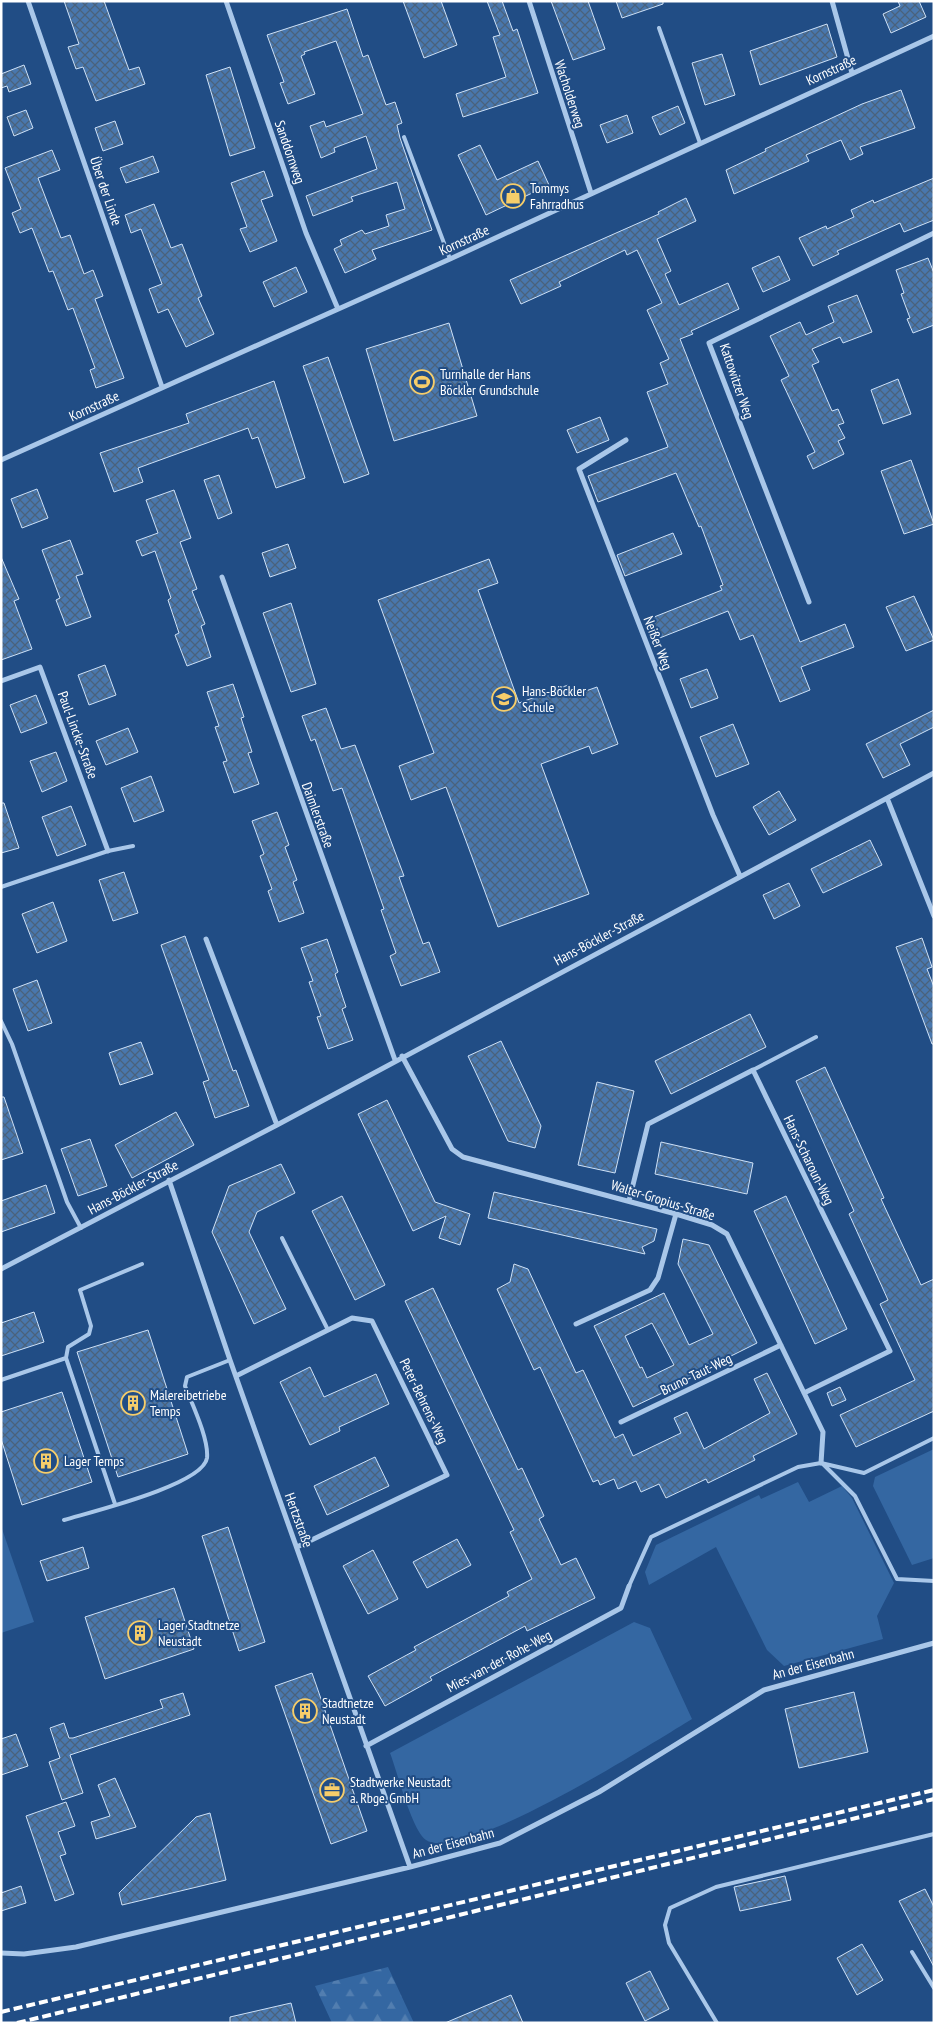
<svg xmlns="http://www.w3.org/2000/svg" width="935" height="2024" viewBox="0 0 935 2024" font-family="'PT Sans Narrow',sans-serif">
<style>
.grass{fill:#3467a2}
.forest{fill:url(#forest-firs)}
.building{fill:url(#building-cross-hatch);stroke:#cee1f7;fill-rule:evenodd}
.lines{fill:none;stroke-linecap:round;stroke-linejoin:round}
.service{stroke:#a9c7e9;stroke-width:4}
.minor{stroke:#a9c7e9;stroke-width:5}
.rail{stroke:#fff;stroke-width:4;stroke-dasharray:9 4;stroke-linecap:butt}
.labels{text-anchor:middle;stroke-width:4;stroke-linejoin:round;paint-order:stroke}
.street-label{font-size:14px;fill:#fff;stroke:#214d85}
.poi-label{font-size:14px;fill:#fff;stroke:#214d85;text-anchor:start}
</style>
<defs>
<pattern id="forest-firs" width="22" height="20" patternUnits="userSpaceOnUse" patternTransform="scale(1.25)"><rect width="22" height="20" fill="#3467a2"/><path d="M5 1l3.5 6h-7zM16 11l3.5 6h-7z" fill="#527eb0"/></pattern>
<pattern id="building-cross-hatch" width="8" height="8" patternUnits="userSpaceOnUse" patternTransform="scale(1.25)"><rect width="8" height="8" fill="#4977ad"/><path d="M0 0l8 8M0 8l8-8" fill="none" stroke="#4a627c"/></pattern>
</defs>
<rect width="100%" height="100%" fill="#214d85"/>
<path class="grass" d="M934 1449V1558L912 1565 873 1486 875 1477Z
M798 1482 809 1502 842 1486 852 1498 894 1583 877 1616 883 1639 784 1666 767 1650 716 1547 649 1585 645 1572 656 1545 759 1495 761 1499Z
M1 1526 34 1622 1 1633Z
M634 1622 650 1628 692 1719C654 1742 463 1864 426 1840 412 1831 397 1771 390 1753Z"/>
<path class="forest" d="M388 1967 414 2023H332L315 1986Z"/>
<path class="building" d="M64 1H104L129 70 139 67 145 84 96 101 83 67 76 69 68 47 79 44Z
M403 1H441L457 45 424 58Z
M487 1H502L513 31 517 29 538 93 463 117 456 94 506 77 493 37 500 35Z
M551 1H588L605 49 573 60Z
M616 1H663V4L622 18Z
M898 1H919L926 17 891 33 883 14 900 6Z
M347 9 363 57 368 55 386 105 395 102 402 123 397 125 400 138 432 230 372 250 376 259 345 273 334 249 342 245 340 240 362 230 365 234 389 226 386 215 405 209 397 182 351 197 353 201 313 216 306 196 377 169 366 136 334 148 335 152 321 158 310 126 324 121 326 127 363 114 336 41 304 52 305 54 301 56 315 94 288 104 280 83 284 82 267 35Z
M827 24 837 57 760 85 750 51Z
M722 54 735 95 705 105 692 63Z
M24 65 31 84 9 92 7 86 1 88V74Z
M230 67 255 148 230 156 206 75Z
M901 90 915 128 860 147 863 154 850 160 841 140 806 155 809 161 734 194 726 170 766 151 765 149 862 104Z
M678 106 685 123 660 135 652 117Z
M26 110 33 128 14 136 7 117Z
M627 115 633 133 607 143 600 125Z
M115 121 123 144 103 151 95 128Z
M480 145 497 180 538 161 549 185 486 215 458 155Z
M52 150 60 170 38 178 61 238 70 235 84 274 93 270 103 296 95 299 124 378 96 388 90 370 95 368 73 308 68 310 53 271 49 272 32 228 20 233 12 213 21 209 5 168Z
M153 156 159 172 126 183 120 168Z
M264 171 273 196 261 200 277 241 250 252 240 229 247 227 231 183Z
M934 178V220L904 232 900 223 837 251 839 254 813 266 799 238 826 226 827 229 854 217 851 210 873 200 874 203Z
M686 198 696 221 657 239 671 271 665 274 679 305 728 283 739 309 691 331 693 334 680 339 800 642 845 624 854 647 801 667 810 690 780 702 753 635 740 640 728 611 652 641 644 621 722 590 720 586 723 585 701 526 699 527 676 473 598 502 588 476 668 447 647 392 668 384 660 363 669 359 647 310 662 303 637 250 627 255 625 250 559 282 561 286 521 304 510 280 659 214 658 212Z
M154 204 171 248 182 244 202 296 198 298 214 334 186 347 168 309 158 313 149 289 162 284 141 229 131 233 125 215Z
M779 256 790 280 763 292 752 268Z
M928 258 934 273V325L913 333 907 319 910 318 901 294 904 293 896 270Z
M296 267 307 292 274 307 263 282Z
M857 295 872 332 843 343 840 337 812 349 819 362 812 365 832 411 838 409 844 423 838 425 845 438 838 441 844 454 813 469 807 456 815 452 781 380 789 376 770 336 800 322 806 335 834 322 828 306Z
M449 323 477 416 394 441 366 349Z
M328 357 369 474 344 483 303 366Z
M898 379 911 414 883 424 871 390Z
M274 381 305 478 276 488 258 437 252 439 248 428 138 468 143 482 114 492 100 453 189 423 186 414Z
M600 417 609 440 577 453 567 430Z
M911 460 934 524 904 534 881 471Z
M219 475 232 513 218 519 204 480Z
M37 489 48 518 22 528 11 499Z
M174 490 191 538 180 542 197 589 192 591 205 624 201 626 211 657 187 666 175 635 179 633 168 600 171 598 155 551 142 556 136 541 158 533 146 500Z
M673 533 682 554 625 576 617 555Z
M70 540 83 574 76 576 91 617 66 626 56 600 60 598 42 550Z
M288 544 296 568 270 577 262 553Z
M1 557 19 599 14 601 32 649 1 660Z
M489 559 498 583 478 590 519 703 568 685 572 696 597 687 618 744 592 754 589 746 541 764 589 894 498 927 446 787 411 800 399 766 434 753 378 600Z
M914 596 934 640 906 651 886 607Z
M291 603 316 684 291 692 263 613Z
M105 665 116 695 89 705 78 675Z
M707 669 718 698 691 708 680 679Z
M233 684 244 717 241 718 252 752 248 753 259 784 234 793 223 762 227 761 215 727 219 726 207 692Z
M36 695 47 723 21 733 10 705Z
M326 708 341 749 355 745 404 876 399 877 423 944 429 942 440 972 401 986 390 956 396 953 381 910 384 909 342 788 333 791 315 739 311 741 302 716Z
M934 710V727L900 744 910 765 883 778 866 744Z
M733 724 749 764 716 777 700 737Z
M128 728 138 752 106 765 96 741Z
M56 752 67 781 42 792 30 761Z
M151 776 164 811 134 822 121 788Z
M779 791 796 820 769 835 753 807Z
M1 803H4L19 848 1 853Z
M71 806 86 845 57 856 42 817Z
M277 812 289 845 285 847 297 880 293 882 304 913 279 922 268 891 272 889 260 856 264 854 252 821Z
M870 840 882 865 823 893 811 869Z
M124 872 138 913 113 921 99 880Z
M789 883 800 906 774 919 763 895Z
M53 902 67 941 37 953 22 914Z
M185 936 233 1071 236 1070 249 1106 215 1118 203 1082 209 1080 161 945Z
M922 938 932 967 927 969 934 987V1044H932L896 947Z
M327 939 338 972 335 974 346 1007 342 1009 353 1040 328 1049 317 1017 321 1016 309 982 313 981 301 948Z
M37 980 52 1023 28 1031 13 989Z
M750 1014 766 1047 671 1094 655 1061Z
M501 1041 541 1126 535 1148 508 1141 468 1056Z
M141 1042 153 1074 120 1085 109 1053Z
M825 1067 884 1198 881 1199 921 1285 934 1279V1411L856 1447 840 1415 915 1380 880 1304 888 1300 849 1214 854 1211 796 1081Z
M597 1082 634 1091 615 1173 578 1165Z
M1 1097H4L23 1153 1 1160Z
M387 1100 435 1202 470 1214 460 1245 439 1238 446 1216 413 1231 358 1114Z
M176 1112 194 1145 132 1178 115 1145Z
M90 1139 107 1186 78 1196 61 1149Z
M661 1142 753 1163 747 1194 655 1174Z
M281 1164 295 1193 257 1212 249 1232 286 1309 254 1324 212 1232 229 1186Z
M46 1185 55 1213 1 1232V1201Z
M494 1192 657 1229 654 1241 642 1247 645 1254 488 1218Z
M342 1196 385 1285 355 1300 312 1211Z
M786 1196 847 1329 815 1344 754 1211Z
M683 1239 709 1245 757 1343 703 1370 704 1373 633 1407 594 1326 664 1293 689 1345 713 1334 678 1264ZM652 1323 674 1365 647 1378 642 1367 640 1368 625 1336Z
M514 1264 528 1269 576 1373 583 1370 615 1438 623 1434 633 1456 681 1433 674 1418 687 1412 704 1449 770 1413 754 1379 767 1373 797 1434 753 1456 755 1460 708 1483 706 1479 666 1498 659 1484 641 1492 636 1481 618 1489 614 1479 600 1485 598 1480 593 1482 540 1367 534 1370 497 1289 510 1282Z
M433 1288 518 1470 522 1468 544 1516 539 1519 561 1565 576 1558 595 1598 527 1631 525 1626 430 1677 432 1680 385 1706 368 1676 416 1650 414 1647 509 1596 507 1592 532 1579 510 1532 514 1530 405 1301Z
M34 1312 44 1342 1 1356V1323Z
M148 1330 188 1454 118 1477 77 1352Z
M310 1367 324 1397 376 1374 389 1404 339 1427 340 1431 310 1445 280 1382Z
M840 1387 846 1400 832 1406 827 1393Z
M62 1392 92 1482 22 1505 1 1439V1412Z
M375 1457 389 1486 327 1515 314 1486Z
M228 1527 265 1642 239 1651 202 1536Z
M457 1539 471 1565 427 1588 413 1562Z
M83 1547 89 1568 47 1581 40 1561Z
M373 1550 398 1599 368 1614 343 1566Z
M174 1588 194 1649 105 1679 85 1617Z
M312 1673 367 1831 331 1844 275 1686Z
M854 1692 868 1752 799 1768 785 1709Z
M183 1693 190 1715 70 1755 83 1793 62 1800 49 1762 60 1758 50 1728 64 1723 69 1738H73L163 1708 160 1700Z
M16 1734 28 1766 1 1775V1739Z
M115 1778 136 1827 96 1839 91 1822 110 1816 98 1785Z
M66 1802 75 1826 58 1832 66 1854 60 1856 74 1894 55 1901 26 1816Z
M210 1813 226 1880 122 1905 119 1893 196 1817Z
M785 1876 791 1900 740 1911 734 1887Z
M21 1886 26 1903 1 1911V1893Z
M925 1889 934 1907V1967L899 1901Z
M862 1944 883 1980 857 1995 837 1958Z
M650 1971 669 2009 645 2021 626 1983Z
M511 1995 523 2023H445Z
M291 2003 296 2023H230V2017Z"/>
<g class="lines">
<path class="service" d="M659 28 700 143
M404 137 450 259
M1 887 108 851 133 846
M1 1021 12 1044 67 1202 81 1228
M753 1070 816 1037
M282 1238 328 1330
M1 1380 66 1358
M823 1464 855 1496 897 1579 934 1581
M115 1504 66 1358 68 1347 89 1334 91 1326 80 1290 142 1264
M64 1520C90 1512 203 1485 207 1458 209 1439 192 1404 185 1386L187 1377 230 1360
M629 1586 651 1537 798 1467 821 1463 864 1473 934 1438
M912 1952 934 1988
M717 2023 669 1943 665 1925 670 1908 716 1887 934 1834"/>
<path class="minor" d="M28 1 162 387
M226 1 306 233 338 309
M529 1 591 193
M832 1 852 73
M626 440 579 469 713 815 740 876
M1 460 450 259 934 36
M222 577 395 1060
M809 602 709 343 934 233
M1 681 40 667 108 851
M887 798 934 916
M206 939 277 1125
M402 1056 452 1149 463 1157 676 1214 712 1225 727 1234 823 1432 821 1463
M169 1180 230 1360 410 1867
M629 1201 648 1124 753 1070 890 1351 804 1393
M1 1269 277 1125 934 773
M576 1324 650 1290 658 1278 676 1214
M236 1376 352 1318 372 1321 447 1475 297 1547
M621 1422 781 1345
M366 1746 621 1608 629 1586
M1 1953 24 1954 76 1947 410 1867 500 1843 599 1792 764 1690 934 1643"/>
<path class="rail" d="M1 2012 934 1790
M17 2023 934 1799"/>
</g>
<defs>
<g id="shop-ring" transform="scale(1.25)"><circle r="9.5" fill="#214d85" stroke="#f6cd6a" stroke-width="1.5"/><path d="M-5-2.5h2.3a2.7 3.5 0 0 1 5.4 0H5L5.5 6h-11ZM-1.5-2.5h3a1.5 2.3 0 0 0-3 0Z" fill="#f6cd6a"/></g>
<g id="stadium-ring" transform="scale(1.25)"><circle r="9.5" fill="#214d85" stroke="#f6cd6a" stroke-width="1.5"/><path d="M0-5a6.5 5 0 1 0 0 10a6.5 5 0 1 0 0-10ZM-3.5-1.8h7v3.6h-7Z" fill="#f6cd6a"/></g>
<g id="school-ring" transform="scale(1.25)"><circle r="9.5" fill="#214d85" stroke="#f6cd6a" stroke-width="1.5"/><path d="M0-5L7-2L0 1L-7-2ZM-4 1L0 2.5L4 1V4Q0 6-4 4Z" fill="#f6cd6a"/></g>
<g id="building-ring" transform="scale(1.25)"><circle r="9.5" fill="#214d85" stroke="#f6cd6a" stroke-width="1.5"/><path d="M-4-6H4V6H1V3H-1V6H-4ZM-2.5-4.3h1.7v1.8h-1.7ZM.8-4.3h1.7v1.8H.8ZM-2.5-1h1.7V.8h-1.7ZM.8-1h1.7V.8H.8Z" fill="#f6cd6a"/></g>
<g id="office-ring" transform="scale(1.25)"><circle r="9.5" fill="#214d85" stroke="#f6cd6a" stroke-width="1.5"/><path d="M-6-3h4V-5.5h4V-3h4V5H-6ZM-1-4.5V-3h2v-1.5ZM-6 0V1H6V0Z" fill="#f6cd6a"/></g>
</defs>
<g fill-rule="evenodd">
<use href="#shop-ring" x="513" y="196"/>
<use href="#stadium-ring" x="422" y="382"/>
<use href="#school-ring" x="504" y="699"/>
<use href="#building-ring" x="133" y="1403"/>
<use href="#building-ring" x="46" y="1461"/>
<use href="#building-ring" x="140" y="1633"/>
<use href="#building-ring" x="305" y="1711"/>
<use href="#office-ring" x="332" y="1790"/>
</g>
<g class="labels">
<g class="street-label">
<text transform="translate(831 70) rotate(-25)" y="5">Kornstraße</text>
<text transform="translate(570 94) rotate(72)" y="5">Wacholderweg</text>
<text transform="translate(290 152) rotate(71)" y="5">Sanddornweg</text>
<text transform="translate(106 191) rotate(71)" y="5">Über der Linde</text>
<text transform="translate(464 240) rotate(-25)" y="5">Kornstraße</text>
<text transform="translate(737 381) rotate(71)" y="5">Kattowitzer Weg</text>
<text transform="translate(94 406) rotate(-25)" y="5">Kornstraße</text>
<text transform="translate(658 643) rotate(69)" y="5">Neißer Weg</text>
<text transform="translate(78 735) rotate(70)" y="5">Paul-Lincke-Straße</text>
<text transform="translate(318 815) rotate(70)" y="5">Daimlerstraße</text>
<text transform="translate(599 938) rotate(-28)" y="5">Hans-Böckler-Straße</text>
<text transform="translate(809 1160) rotate(64)" y="5">Hans-Scharoun-Weg</text>
<text transform="translate(133 1187) rotate(-28)" y="5">Hans-Böckler-Straße</text>
<text transform="translate(663 1200) rotate(17)" y="5">Walter-Gropius-Straße</text>
<text transform="translate(696 1374) rotate(-26)" y="5">Bruno-Taut-Weg</text>
<text transform="translate(424 1401) rotate(64)" y="5">Peter-Behrens-Weg</text>
<text transform="translate(299 1520) rotate(70)" y="5">Hertzstraße</text>
<text transform="translate(499 1661) rotate(-28)" y="5">Mies-van-der-Rohe-Weg</text>
<text transform="translate(813 1664) rotate(-15)" y="5">An der Eisenbahn</text>
<text transform="translate(453 1843) rotate(-15)" y="5">An der Eisenbahn</text>
</g>
<g class="poi-label">
<text x="530" y="193">Tommys<tspan x="530" dy="16">Fahrradhus</tspan></text>
<text x="440" y="379">Turnhalle der Hans<tspan x="440" dy="16">Böckler Grundschule</tspan></text>
<text x="522" y="696">Hans-Böckler<tspan x="522" dy="16">Schule</tspan></text>
<text x="150" y="1400">Malereibetriebe<tspan x="150" dy="16">Temps</tspan></text>
<text x="64" y="1466">Lager Temps</text>
<text x="158" y="1630">Lager Stadtnetze<tspan x="158" dy="16">Neustadt</tspan></text>
<text x="322" y="1708">Stadtnetze<tspan x="322" dy="16">Neustadt</tspan></text>
<text x="350" y="1787">Stadtwerke Neustadt<tspan x="350" dy="16">a. Rbge. GmbH</tspan></text>
</g>
</g>
<rect width="935" height="2024" fill="none" stroke="#ffffff" stroke-width="5"/>
</svg>
